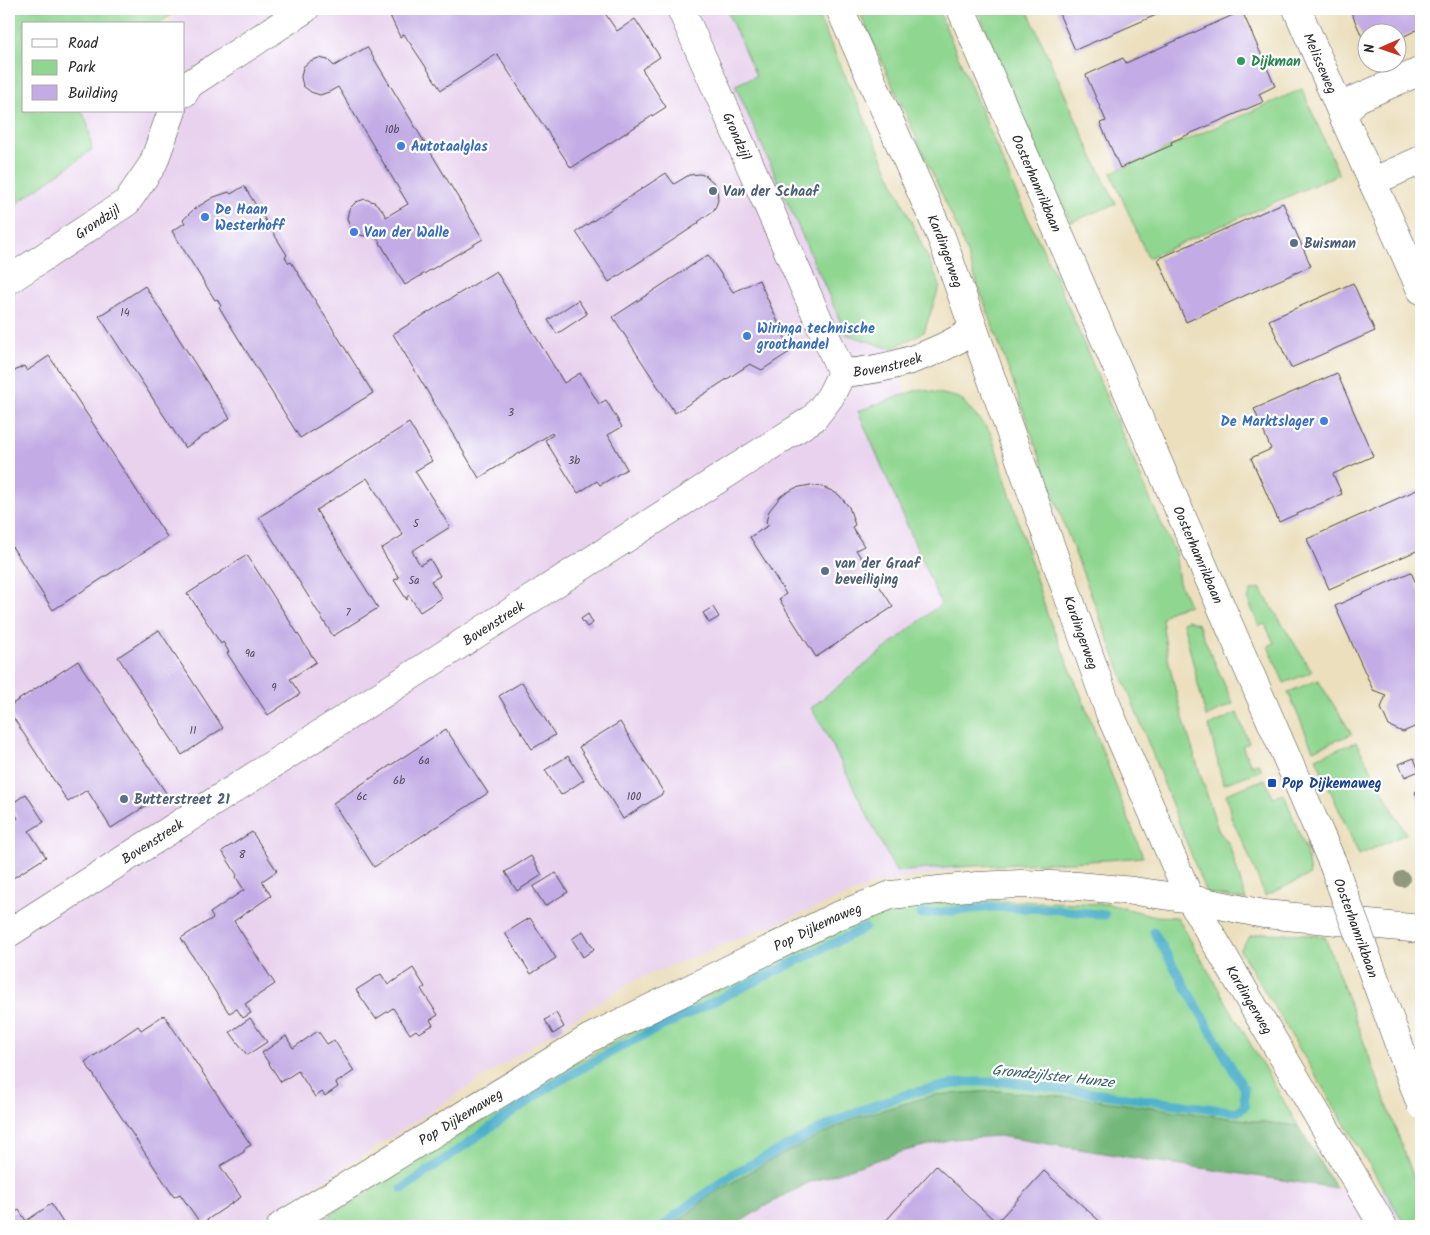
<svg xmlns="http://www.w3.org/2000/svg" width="1430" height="1235" viewBox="0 0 1430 1235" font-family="Kalam,sans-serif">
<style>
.built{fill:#e8d2ee}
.green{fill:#8fd690;stroke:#5d805e}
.forest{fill:#73b77a;stroke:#4f7152}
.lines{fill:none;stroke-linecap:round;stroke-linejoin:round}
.stream{stroke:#4bafca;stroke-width:9}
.building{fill:#c3ace5}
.minor-casing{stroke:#484641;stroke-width:29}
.minor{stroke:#fff;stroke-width:28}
.minor-bridge-casing{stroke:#484641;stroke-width:29;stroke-linecap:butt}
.minor-bridge{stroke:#fff;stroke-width:28}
.tree{fill:#92987d}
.leisure-dot{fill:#2e9e5b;stroke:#fff;stroke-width:2}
.shop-dot{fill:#3f7fe0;stroke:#fff;stroke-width:2}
.service-dot{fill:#5c6f8a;stroke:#fff;stroke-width:2}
.transit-dot{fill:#1a4fb4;stroke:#fff;stroke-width:2}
.labels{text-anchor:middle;stroke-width:4.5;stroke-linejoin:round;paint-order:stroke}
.number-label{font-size:11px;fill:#514b5a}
.leisure-label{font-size:14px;font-weight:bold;fill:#27864d;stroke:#fff;text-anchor:start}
.street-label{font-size:14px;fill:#2b2b2b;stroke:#fff}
.shop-label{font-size:14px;font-weight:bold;fill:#366cbe;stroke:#fff;text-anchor:start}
.service-label{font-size:14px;font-weight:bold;fill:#4e5e75;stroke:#fff;text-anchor:start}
.transit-label{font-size:14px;font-weight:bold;fill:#164399;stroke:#fff;text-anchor:start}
.water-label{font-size:15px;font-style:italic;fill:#38606b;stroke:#fff}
</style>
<rect width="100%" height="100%" fill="#fff"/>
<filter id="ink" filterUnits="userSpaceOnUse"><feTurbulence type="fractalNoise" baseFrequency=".02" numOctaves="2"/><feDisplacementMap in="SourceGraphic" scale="10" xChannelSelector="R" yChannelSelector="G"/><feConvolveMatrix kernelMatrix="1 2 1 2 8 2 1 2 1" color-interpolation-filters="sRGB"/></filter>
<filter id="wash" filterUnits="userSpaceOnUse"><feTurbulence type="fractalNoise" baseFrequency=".0096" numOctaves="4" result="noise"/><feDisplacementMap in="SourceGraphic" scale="20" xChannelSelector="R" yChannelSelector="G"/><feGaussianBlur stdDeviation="1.12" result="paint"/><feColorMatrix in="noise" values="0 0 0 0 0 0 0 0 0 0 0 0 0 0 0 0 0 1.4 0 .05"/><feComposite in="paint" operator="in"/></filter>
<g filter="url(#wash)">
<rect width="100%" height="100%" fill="#ebdfbd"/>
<path class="built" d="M183 9H743L834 197 1073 848 875 884 630 982 254 1226H9V165L69 111H184V24H167Z
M1000 1136 1147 1160 1336 1188 1421 1190V1226H734L765 1206 808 1183 901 1152 952 1139Z"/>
<path class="green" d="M9 9H180L158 24H24V111H82L88 125 92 150 9 209Z
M726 9H815L940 285 924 332 891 349 846 334 735 85 756 76Z
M858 9H938L1017 195 1053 271 1150 499 1175 553 1179 582 1189 605 1171 610 1162 618C1169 688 1198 763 1218 830L1229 844 1246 900 1206 893 1065 527 959 232Z
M977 9H1027L1091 153 1116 204 1071 222 1049 177Z
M1302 89 1339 174 1148 258 1111 173Z
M920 389 960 398 991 433 1047 614 1081 695 1143 857C1061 865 978 863 896 872L824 729 811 708 941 604 858 411Z
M1260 588 1312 672 1284 683 1268 646 1274 643 1265 624 1259 626 1248 600 1251 591Z
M1188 620 1198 624 1233 704 1206 717 1183 622Z
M1318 680 1352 734 1313 750 1288 692Z
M1237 713 1249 743 1242 746 1251 765 1258 763 1262 770 1223 784 1209 726Z
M1356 742 1406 834 1359 855 1316 758Z
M1265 779 1273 798 1284 794 1306 851 1310 875 1265 896 1244 844 1232 820 1226 794Z
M982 900 1108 904 1155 916 1177 917 1298 1126 998 1091 934 1095 855 1118 714 1193 672 1226H313L554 1075 630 1033 864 918 917 904Z
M1265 933 1300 934 1325 937 1421 1197V1226H1406L1240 950 1250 936Z"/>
<path class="forest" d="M998 1091 1088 1099 1252 1121 1298 1126 1336 1188 1147 1160 999 1136 952 1139 901 1152 808 1183 765 1206 734 1226H672L714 1193 767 1162 855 1118 934 1095Z"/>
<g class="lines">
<path class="stream" d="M921 914 994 907 1050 909 1105 915
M402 1189 547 1088 620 1047 865 928
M332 1226 337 1223 339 1226
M663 1226 678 1213 734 1173 850 1114 910 1093 964 1082H1010L1237 1112 1245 1106 1244 1089 1154 932"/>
</g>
<g id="blocks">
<path class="building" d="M387 9H602L617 31 635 19 660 57 642 69 666 107 571 168 497 54 441 90 404 34 400 37Z
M1057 9H1170L1075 50Z
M1359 9H1421V28L1398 39V32H1368V50L1351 12Z
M1242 11 1275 86 1259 94 1263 102 1171 142 1172 145 1120 168 1100 123 1106 121 1086 75 1123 58 1126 63Z
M367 47 483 239 405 285 375 234 365 236 356 234 350 227 347 218 349 209 356 202 365 199 374 202 381 208 386 217 408 204 338 87 329 92 320 95 311 92 303 86 301 77 303 67 310 61 319 58 328 60 334 66Z
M666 173 674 184 689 175 700 174 706 176 714 183 717 189 718 200 716 206 713 211 698 222 699 223 609 282 576 232Z
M244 186 287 255 285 257 289 263 291 262 373 393 300 438 219 307 221 306 217 299 215 300 172 231 185 223 183 220 194 209 214 197 229 192 231 194Z
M1283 203 1311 266 1186 322 1158 259Z
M708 255 733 292 759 280 791 351 762 370 750 364 675 413 613 317Z
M496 271 564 383 580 373 599 404 606 400 622 427 608 435 627 469 600 485 597 481 578 493 545 440 553 435 552 433 479 478 393 334Z
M1353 283 1375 331 1291 368 1269 320Z
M145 286 230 418 185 448 99 316Z
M578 300 587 314 557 334 548 320Z
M49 356 167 537 53 610 9 542V374L24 366 27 371Z
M1337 373 1373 456 1333 474 1342 494 1279 522 1251 458 1271 449 1254 409Z
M409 423 432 461 415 471 450 527 412 551 420 565 430 559 440 576 431 581 442 598 420 612 409 595 407 597V600L394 580 399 578 381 549 403 535 367 478 316 510 378 608 333 636 259 517Z
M810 485 822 487 832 491 839 495 849 507 855 525 852 527 864 546 856 550 893 607 816 657 779 599 786 594 750 537 769 525 766 522 769 511 781 496 795 488Z
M1421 488V549L1329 589 1307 539Z
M247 555 316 662 290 679 300 694 268 715 227 653 229 652 223 642 221 644 189 595 188 596 187 594Z
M1411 572 1421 595V724L1403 732 1389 726 1381 708 1386 695 1373 690 1335 606Z
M713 607 719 617 709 623 703 613Z
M588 614 593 623 587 627 581 619Z
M159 630 223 728 182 755 118 657Z
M78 661 166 793 111 828 87 790 68 802 9 711V706Z
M522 682 555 735 532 749 499 696Z
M620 722 664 793 623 819 579 747Z
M446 729 488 793 374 867 333 803Z
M568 756 584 780 561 795 545 770Z
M1414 758 1419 771 1405 777 1399 764Z
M1421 789V806L1415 792Z
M26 794 44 822 29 831 46 857 13 878 9 872V824L18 818 10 805Z
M252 832 277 871 262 881 271 896 234 921 275 984 245 1004 251 1013 243 1018 237 1009 229 1013 181 938 213 918 210 913 244 890 236 877 237 875 222 851Z
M531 856 542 875 517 891 505 872Z
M556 873 568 892 545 906 533 887Z
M530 918 556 958 531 974 505 933Z
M583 931 594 949 583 957 572 939Z
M413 968 425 987 421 989 438 1015 430 1020 433 1025 419 1033 416 1030 410 1034 393 1008 376 1019 356 990 381 974 388 985Z
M556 1013 564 1027 553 1034 545 1020Z
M164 1015 251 1145 244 1149V1152L220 1166 241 1197 201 1224 180 1194 174 1197 85 1062 138 1026 141 1030Z
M250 1018 267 1042 247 1055 230 1032Z
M318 1031 327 1044 334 1040 354 1071 336 1083 338 1087 325 1096 322 1092 315 1097 298 1071 281 1082 262 1053 286 1036 293 1048Z
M936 1166 994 1220 995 1219 998 1221 1044 1171 1105 1226H881Z
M51 1204 65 1226H9V1216L19 1210 26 1221Z"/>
</g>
</g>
<g filter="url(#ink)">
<use href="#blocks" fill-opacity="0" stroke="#484641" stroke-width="1"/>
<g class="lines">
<g class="minor-casing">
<g id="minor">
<path id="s1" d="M681 9 842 373"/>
<path id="s2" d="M840 9 942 239 1110 714 1190 899 1383 1226"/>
<path id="s3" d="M961 9 1333 864"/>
<path id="s4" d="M1297 9 1343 116 1421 290"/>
<path d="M184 93 190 84 305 9"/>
<path d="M1343 116 1356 99 1421 71"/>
<path d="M1372 182 1421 160"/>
<path id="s5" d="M9 280 127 202 153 164 172 111"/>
<path id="s6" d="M9 933 814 418 830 397 842 373C891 370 933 356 974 330"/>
<path id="s7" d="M281 1226 590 1038 835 917 891 895 977 886 1021 884 1078 886 1134 891 1190 899 1264 914 1421 929"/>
</g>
</g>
<use href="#minor" class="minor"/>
<g class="minor-bridge-casing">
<g id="minor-bridge">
<path id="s8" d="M1333 864 1421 1105"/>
</g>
</g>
<use href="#minor-bridge" class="minor-bridge"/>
</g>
<circle class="tree" cx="1402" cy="879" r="8"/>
</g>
<circle class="leisure-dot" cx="1241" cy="61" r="5"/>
<g class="shop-dot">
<circle cx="401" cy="146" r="5"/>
<circle cx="205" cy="217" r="5"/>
<circle cx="354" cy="232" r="5"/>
<circle cx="747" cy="336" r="5"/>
<circle cx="1324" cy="421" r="5"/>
</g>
<g class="service-dot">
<circle cx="713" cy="191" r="5"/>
<circle cx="1294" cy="243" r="5"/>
<circle cx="825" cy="571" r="5"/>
<circle cx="124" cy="799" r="5"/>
</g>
<rect class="transit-dot" x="1267" y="778" width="10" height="10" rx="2.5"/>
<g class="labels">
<g class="number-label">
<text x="392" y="133">10b</text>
<text x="125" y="316">14</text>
<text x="511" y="416">3</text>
<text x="574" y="464">3b</text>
<text x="416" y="527">5</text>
<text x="414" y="584">5a</text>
<text x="348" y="616">7</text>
<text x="250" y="657">9a</text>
<text x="274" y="691">9</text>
<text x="193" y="734">11</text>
<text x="424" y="764">6a</text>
<text x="399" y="784">6b</text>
<text x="362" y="800">6c</text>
<text x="634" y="800">100</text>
<text x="242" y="858">8</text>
</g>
<g class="leisure-label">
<text x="1251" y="66">Dijkman</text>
</g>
<g class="street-label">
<text dy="5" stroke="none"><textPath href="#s4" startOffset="59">Melisseweg</textPath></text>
<text dy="5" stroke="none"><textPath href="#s1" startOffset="139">Grondzijl</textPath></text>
<text dy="5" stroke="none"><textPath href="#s3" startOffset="190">Oosterhamrikbaan</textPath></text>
<text dy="5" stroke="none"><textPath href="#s5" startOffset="106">Grondzijl</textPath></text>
<text dy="5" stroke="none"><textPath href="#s2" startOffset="264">Kardingerweg</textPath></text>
<text dy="5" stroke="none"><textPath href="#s6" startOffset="1055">Bovenstreek</textPath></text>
<text dy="5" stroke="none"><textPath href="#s3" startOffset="595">Oosterhamrikbaan</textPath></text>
<text dy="5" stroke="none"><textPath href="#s6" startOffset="575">Bovenstreek</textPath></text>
<text dy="5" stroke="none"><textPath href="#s2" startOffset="669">Kardingerweg</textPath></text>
<text dy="5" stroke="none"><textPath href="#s6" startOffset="170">Bovenstreek</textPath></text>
<text dy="5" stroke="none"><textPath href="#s7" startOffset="615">Pop Dijkemaweg</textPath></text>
<text dy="5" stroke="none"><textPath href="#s8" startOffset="68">Oosterhamrikbaan</textPath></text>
<text dy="5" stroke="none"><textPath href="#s2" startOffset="1074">Kardingerweg</textPath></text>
<text dy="5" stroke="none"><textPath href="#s7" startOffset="210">Pop Dijkemaweg</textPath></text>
</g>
<g class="shop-label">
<text x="411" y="151">Autotaalglas</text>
<text x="215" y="214">De Haan<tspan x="215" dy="16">Westerhoff</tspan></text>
<text x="364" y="237">Van der Walle</text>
<text x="757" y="333">Wiringa technische<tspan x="757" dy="16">groothandel</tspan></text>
<text x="1314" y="426" text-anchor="end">De Marktslager</text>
</g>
<g class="service-label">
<text x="723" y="196">Van der Schaaf</text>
<text x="1304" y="248">Buisman</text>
<text x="835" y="568">van der Graaf<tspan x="835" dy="16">beveiliging</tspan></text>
<text x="134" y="804">Butterstreet 21</text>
</g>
<g class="transit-label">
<text x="1282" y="788">Pop Dijkemaweg</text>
</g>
<g class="water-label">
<text transform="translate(1053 1076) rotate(6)" y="5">Grondzijlster Hunze</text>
</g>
</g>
<rect width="1430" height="1235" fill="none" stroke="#fff" stroke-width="30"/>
<rect x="22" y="22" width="162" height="90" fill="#ffffff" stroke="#aaaaaa"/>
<rect x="32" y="39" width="25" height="8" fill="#ffffff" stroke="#aaaaaa"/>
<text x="68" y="48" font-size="15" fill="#2b2b2b">Road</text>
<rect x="32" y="60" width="25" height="15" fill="#8fd690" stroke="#aaaaaa"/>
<text x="68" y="72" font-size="15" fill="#2b2b2b">Park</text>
<rect x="32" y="85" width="25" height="15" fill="#c3ace5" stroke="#aaaaaa"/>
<text x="68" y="98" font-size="15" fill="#2b2b2b">Building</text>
<g transform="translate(1382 48) rotate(268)"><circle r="24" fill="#ffffff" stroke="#aaaaaa"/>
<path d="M0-4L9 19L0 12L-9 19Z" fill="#c8321e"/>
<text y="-8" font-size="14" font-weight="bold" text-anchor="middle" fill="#2b2b2b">N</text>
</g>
</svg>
